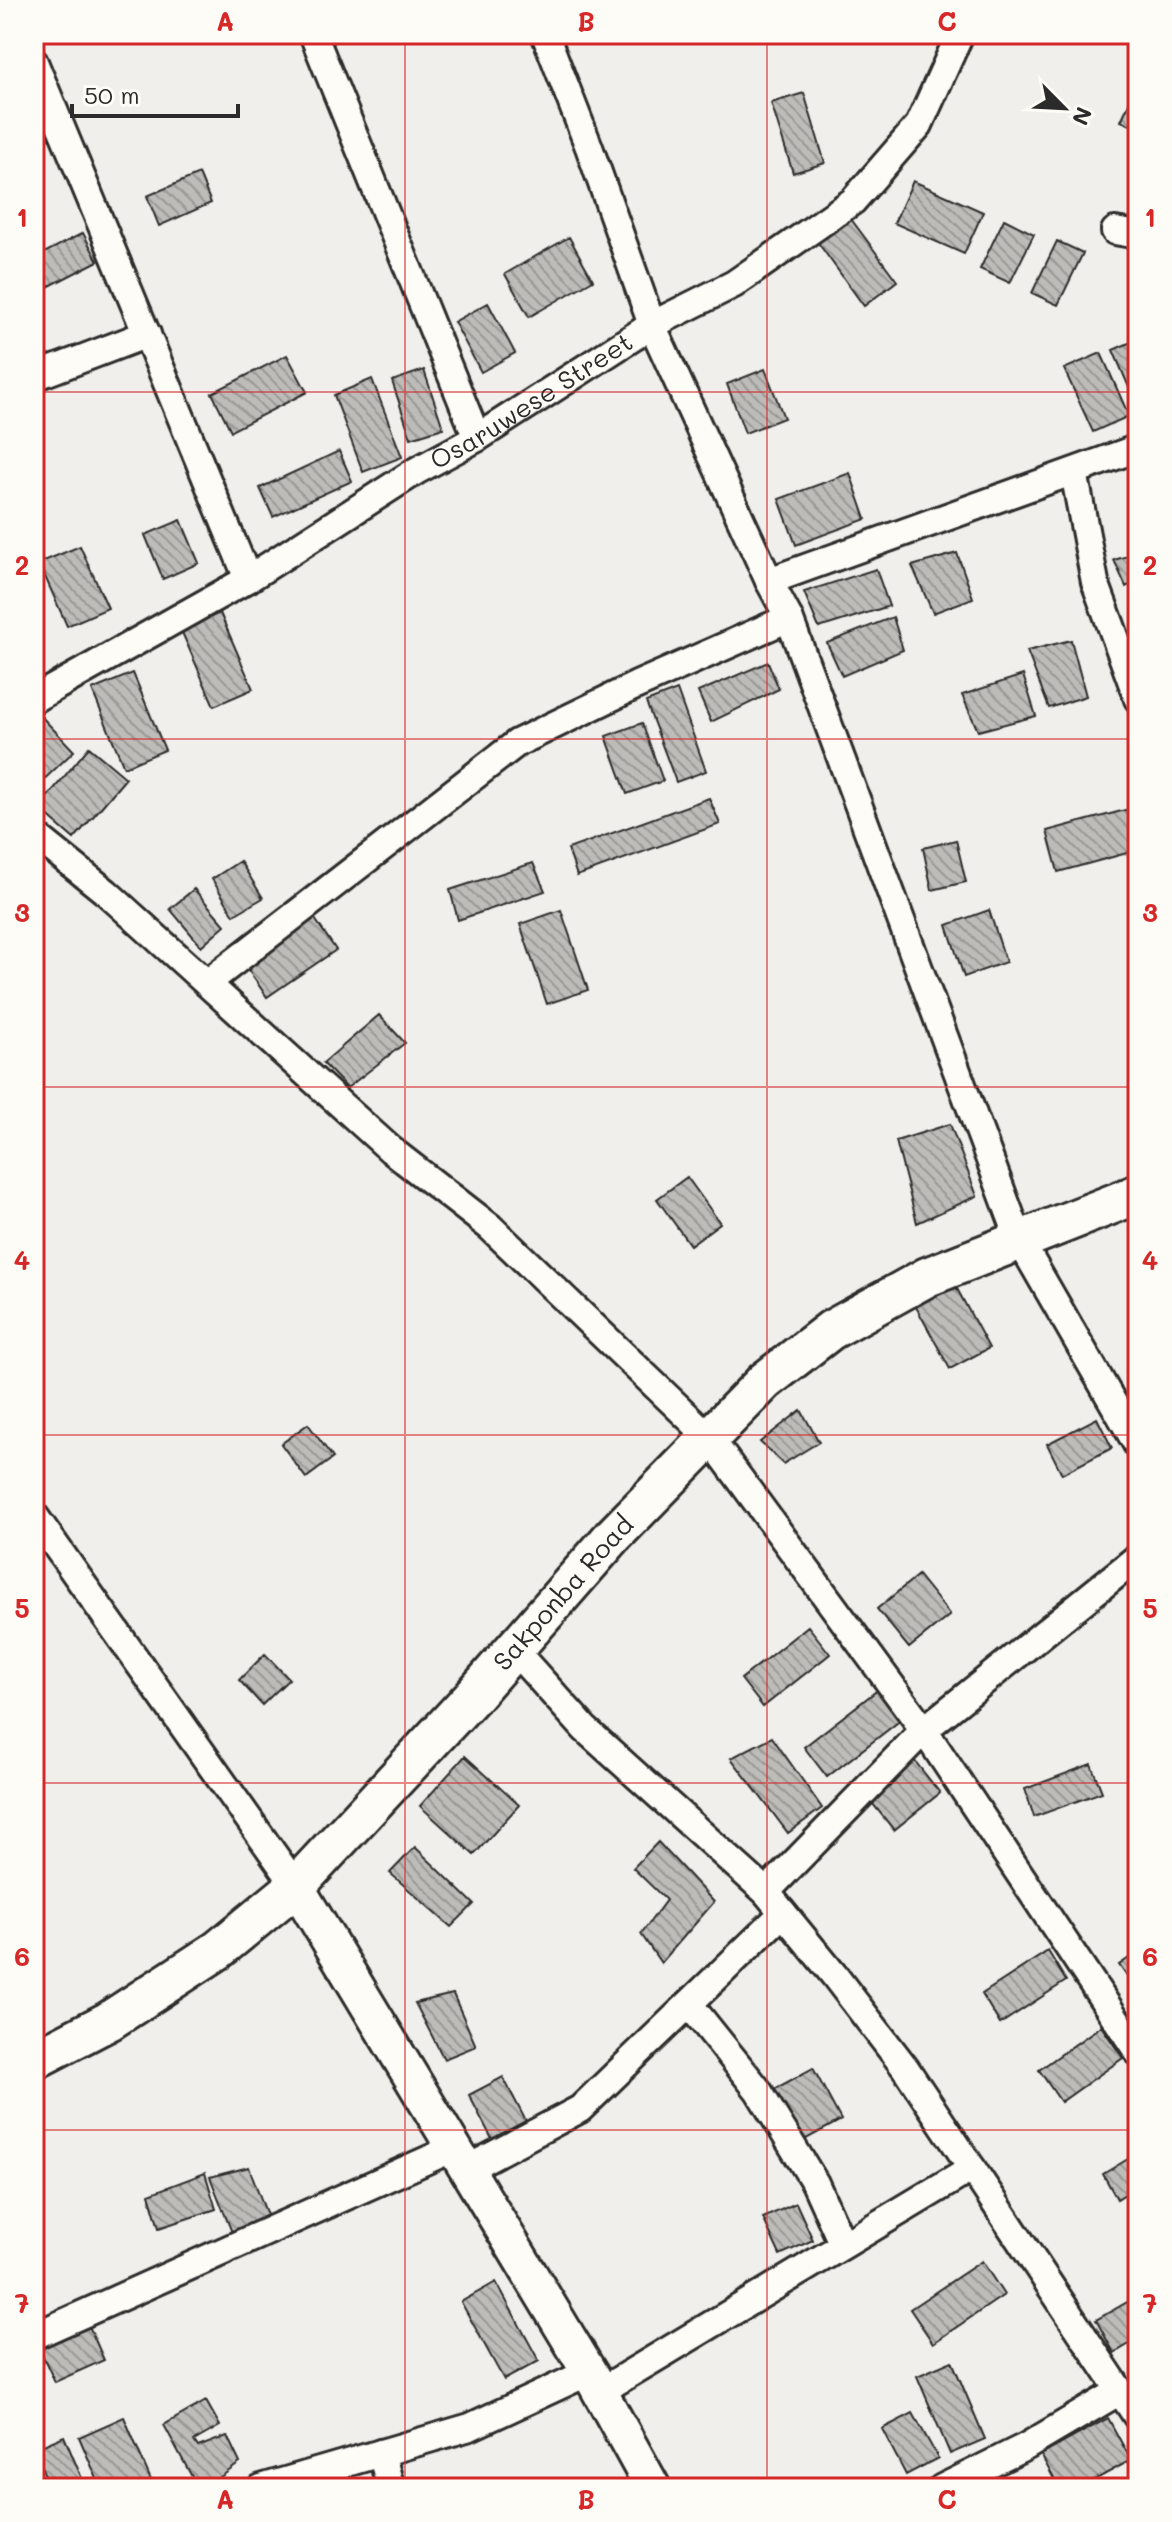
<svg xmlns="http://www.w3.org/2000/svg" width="1172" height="2522" viewBox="0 0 1172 2522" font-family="Mali,sans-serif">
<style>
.building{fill:url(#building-back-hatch);stroke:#2b2b2b;stroke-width:2}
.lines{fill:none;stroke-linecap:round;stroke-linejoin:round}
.minor-casing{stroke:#2b2b2b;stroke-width:32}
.tertiary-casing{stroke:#2b2b2b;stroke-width:40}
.secondary-casing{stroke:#2b2b2b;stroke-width:44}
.minor{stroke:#fdfcf7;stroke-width:26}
.tertiary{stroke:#fdfcf7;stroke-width:34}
.secondary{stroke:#fdfcf7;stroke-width:38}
.grid{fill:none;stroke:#d62828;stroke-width:2;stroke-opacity:0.55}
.labels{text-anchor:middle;stroke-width:8;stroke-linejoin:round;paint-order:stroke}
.street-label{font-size:26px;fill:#2b2b2b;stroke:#fdfcf7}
.neatline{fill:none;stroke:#d62828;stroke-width:3}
.grid-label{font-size:26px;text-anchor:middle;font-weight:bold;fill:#d62828}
</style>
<defs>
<pattern id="building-back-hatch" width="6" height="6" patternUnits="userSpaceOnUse" patternTransform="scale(2)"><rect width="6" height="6" fill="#bdbcb8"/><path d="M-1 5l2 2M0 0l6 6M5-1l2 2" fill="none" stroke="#9a9996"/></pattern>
</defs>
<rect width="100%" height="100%" fill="#f0efeb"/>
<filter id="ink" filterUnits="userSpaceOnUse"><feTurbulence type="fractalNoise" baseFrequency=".0125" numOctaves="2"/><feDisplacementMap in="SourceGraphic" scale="16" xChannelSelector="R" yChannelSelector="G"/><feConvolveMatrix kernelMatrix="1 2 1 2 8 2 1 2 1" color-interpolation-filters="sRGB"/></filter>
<g filter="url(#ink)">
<path class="building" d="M1138 83V128L1121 121Z
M804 93 825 163 793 173 771 103Z
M199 174 211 203 159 226 147 196Z
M913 181 983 212 964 254 894 223Z
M848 215 897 281 864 306 816 240Z
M1004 219 1034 234 1010 283 980 269Z
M83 233 98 261 34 294V258Z
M569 237 593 280 529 317 505 274Z
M1057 241 1083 253 1058 305 1032 293Z
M488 303 515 353 481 372 454 322Z
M1138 339V405L1137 406 1113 350Z
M1101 353 1129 416 1093 432 1064 369Z
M287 355 307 392 231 431 212 393Z
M765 369 784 418 745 433 727 384Z
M424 370 443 428 411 438 392 381Z
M372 379 402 457 363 472 334 395Z
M339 451 352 481 273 517 260 488Z
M850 473 866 519 796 545 779 499Z
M181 520 199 563 163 579 145 535Z
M80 546 108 608 67 626 39 563Z
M957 553 973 598 933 613 912 566Z
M1138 553V581L1126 587 1114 560Z
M876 569 889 606 819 628 804 592Z
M220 613 253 689 214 706 181 630Z
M893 617 903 650 842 676 827 643Z
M1071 640 1086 696 1049 708 1027 651Z
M768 662 779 689 711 722 698 692Z
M133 673 165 750 124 767 92 690Z
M1023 675 1036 716 978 731 962 695Z
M677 690 706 771 676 782 646 702Z
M37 712 74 751 34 789V715Z
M642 723 663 781 627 794 606 736Z
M89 747 126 778 74 839 38 808Z
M709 798 720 824 577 876 568 849Z
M1129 809 1138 850 1058 872 1047 831Z
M956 840 966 882 932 890 923 848Z
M240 861 263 898 234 915 212 879Z
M533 863 545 891 458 920 450 890Z
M194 889 225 925 201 946 170 909Z
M561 910 588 990 547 1004 520 924Z
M989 910 1006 962 964 977 947 925Z
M313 916 336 950 267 997 244 964Z
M379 1015 405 1043 347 1088 323 1063Z
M950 1124 977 1196 917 1223 896 1141Z
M687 1177 720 1223 690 1245 657 1199Z
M955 1285 989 1348 950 1369 916 1307Z
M801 1410 819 1442 783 1464 760 1442Z
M1097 1418 1112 1448 1062 1474 1047 1444Z
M308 1424 333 1458 306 1478 281 1444Z
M918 1575 950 1615 909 1648 877 1609Z
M808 1626 830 1654 763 1707 741 1679Z
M265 1654 289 1679 262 1705 239 1680Z
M879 1689 902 1719 827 1777 804 1747Z
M772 1737 822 1808 788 1833 731 1758Z
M465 1756 519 1805 474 1855 420 1806Z
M914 1760 940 1793 894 1830 868 1798Z
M1091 1764 1102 1792 1034 1817 1025 1789Z
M658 1842 714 1902 661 1963 641 1934 666 1900 633 1868Z
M415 1847 474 1904 451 1927 390 1873Z
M1048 1951 1066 1981 1000 2024 982 1994Z
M1138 1952V1982L1133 1985 1119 1965Z
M453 1994 476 2046 444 2059 415 2003Z
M1101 2026 1123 2058 1061 2102 1039 2070Z
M813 2068 841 2120 799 2143 771 2091Z
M503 2077 528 2125 494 2143 469 2095Z
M1138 2153V2186L1117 2199 1103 2174Z
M249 2167 271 2226 235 2240 210 2177Z
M205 2173 216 2209 159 2228 149 2194Z
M796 2203 813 2240 780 2255 763 2218Z
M982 2261 1004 2295 933 2343 910 2309Z
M496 2282 539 2361 504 2380 461 2302Z
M1138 2296V2339L1114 2353 1096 2320Z
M89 2326 104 2360 55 2382 39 2348Z
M952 2361 985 2439 950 2454 917 2376Z
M206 2401 220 2426 194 2441 198 2447 227 2436 240 2463 205 2488H198L164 2425Z
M913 2413 938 2458 906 2475 882 2429Z
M124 2417 153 2485 145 2488H101L79 2437Z
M1108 2418 1131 2460 1080 2488H1059L1041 2455Z
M64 2436 86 2488H50L34 2449Z"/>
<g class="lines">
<g class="minor-casing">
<g id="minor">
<path d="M313 34 477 438"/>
<path d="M545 34 589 147 652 325 769 581 789 618 1020 1241 1138 1446"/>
<path d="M34 62 248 579"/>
<path d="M1115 231 1138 235"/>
<path d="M34 377 147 334"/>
<path d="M1074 472 1095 582 1138 699"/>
<path d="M769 581 1138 448"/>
<path id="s1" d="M34 699 248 579 416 471 477 438 652 325 734 284 853 201 919 125 960 34"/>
<path d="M34 834 106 892 391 1150 490 1227 709 1437 924 1730 1138 2052"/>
<path d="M207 983 517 743 637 685 789 618"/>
<path d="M34 1515 296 1886"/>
<path d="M514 1650 585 1729 766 1892 834 1975 906 2069 1138 2418"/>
<path d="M766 1892 924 1730 1138 1557"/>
<path d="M689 2004 758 2090 815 2183 843 2245"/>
<path d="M467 2169 580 2109 783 1913"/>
<path d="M34 2336 454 2148"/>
<path d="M599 2392 972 2168"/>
<path d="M381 2453 391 2488"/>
<path d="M261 2488 470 2427 589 2372"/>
<path d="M942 2488 1027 2446 1120 2391"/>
</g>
</g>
<g class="tertiary-casing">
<path id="tertiary" d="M296 1886 589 2372 653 2488"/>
</g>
<g class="secondary-casing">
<g id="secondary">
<path id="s2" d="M34 2060 109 2021 218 1950 296 1886 472 1697 613 1536 765 1381 831 1330 927 1277 1138 1194"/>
</g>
</g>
<use href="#minor" class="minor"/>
<use href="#tertiary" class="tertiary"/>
<use href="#secondary" class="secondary"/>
</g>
</g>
<path class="grid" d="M405 34V2488M767 34V2488M34 392H1138M34 739H1138M34 1087H1138M34 1435H1138M34 1783H1138M34 2130H1138"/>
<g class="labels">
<g class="street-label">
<text dy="9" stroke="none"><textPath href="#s1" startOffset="580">Osaruwese Street</textPath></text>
<text dy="9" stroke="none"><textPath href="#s2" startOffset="712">Sakponba Road</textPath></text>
</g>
</g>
<rect width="1172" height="2522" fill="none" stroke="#fdfcf7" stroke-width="88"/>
<g transform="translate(1064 108) rotate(114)" stroke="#fdfcf7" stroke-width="6" paint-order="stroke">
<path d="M0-6L14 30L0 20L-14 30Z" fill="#2b2b2b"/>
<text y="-12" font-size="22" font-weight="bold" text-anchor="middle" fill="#2b2b2b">N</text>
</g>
<path d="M72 104v12h166v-12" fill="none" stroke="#2b2b2b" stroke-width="4"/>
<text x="84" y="104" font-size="24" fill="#2b2b2b" stroke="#fdfcf7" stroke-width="6" paint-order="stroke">50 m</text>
<rect x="44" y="44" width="1084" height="2434" class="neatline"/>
<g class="grid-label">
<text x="225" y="31">A</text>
<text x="586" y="31">B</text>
<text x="947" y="31">C</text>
<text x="22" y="227">1</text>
<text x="1150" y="227">1</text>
<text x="22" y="575">2</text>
<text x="1150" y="575">2</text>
<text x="22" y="922">3</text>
<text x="1150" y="922">3</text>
<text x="22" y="1270">4</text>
<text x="1150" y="1270">4</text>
<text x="22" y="1618">5</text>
<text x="1150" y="1618">5</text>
<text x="22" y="1966">6</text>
<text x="1150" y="1966">6</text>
<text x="22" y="2313">7</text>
<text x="1150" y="2313">7</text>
<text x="225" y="2509">A</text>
<text x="586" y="2509">B</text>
<text x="947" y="2509">C</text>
</g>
</svg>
